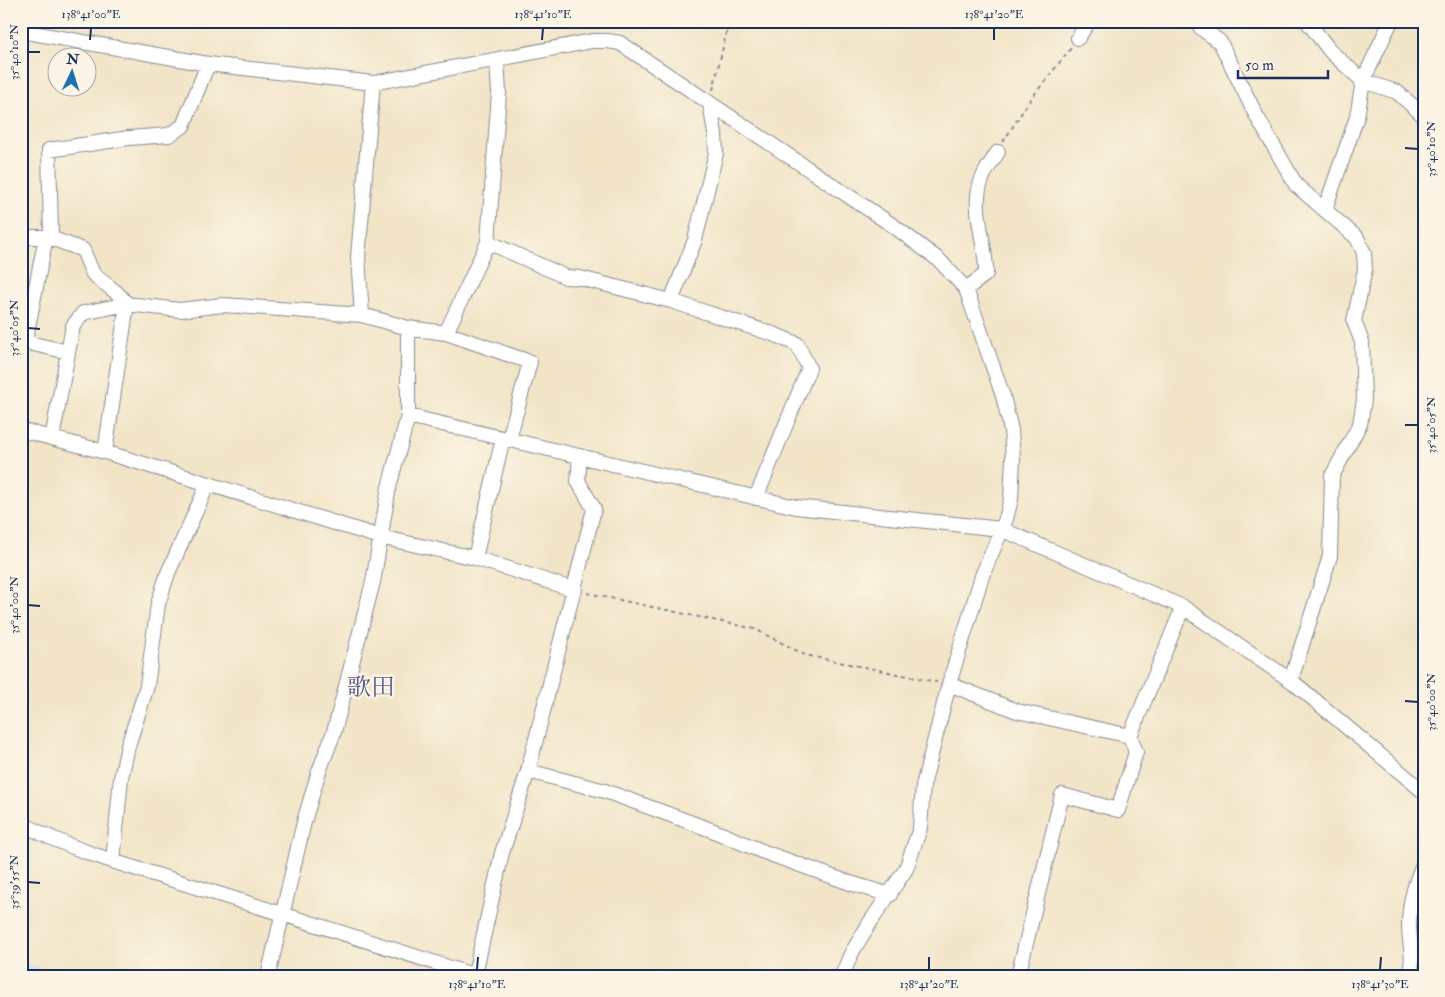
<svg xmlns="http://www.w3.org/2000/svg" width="1445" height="997" viewBox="0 0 1445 997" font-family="'IM FELL Double Pica','Noto Serif JP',serif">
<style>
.built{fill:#cedafa}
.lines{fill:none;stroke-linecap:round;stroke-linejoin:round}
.minor-casing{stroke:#868a92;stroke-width:16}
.path{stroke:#868a92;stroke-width:2;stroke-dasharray:4 4;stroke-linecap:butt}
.minor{stroke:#fff;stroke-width:14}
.ticks{fill:none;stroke:#1b2f5e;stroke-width:2}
.labels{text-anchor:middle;stroke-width:5;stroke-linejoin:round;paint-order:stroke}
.quarter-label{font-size:24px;fill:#595e8e;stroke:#fcf5e5}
.neatline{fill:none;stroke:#1b2f5e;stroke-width:2}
.ticks-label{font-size:12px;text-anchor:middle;fill:#1b2f5e}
</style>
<rect width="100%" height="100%" fill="#fcf5e5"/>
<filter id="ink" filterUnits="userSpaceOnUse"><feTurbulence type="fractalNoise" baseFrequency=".02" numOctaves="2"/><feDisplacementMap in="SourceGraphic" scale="10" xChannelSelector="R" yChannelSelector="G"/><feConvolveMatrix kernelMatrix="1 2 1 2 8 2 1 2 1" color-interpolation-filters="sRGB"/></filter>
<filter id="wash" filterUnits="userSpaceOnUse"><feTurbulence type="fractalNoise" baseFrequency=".0096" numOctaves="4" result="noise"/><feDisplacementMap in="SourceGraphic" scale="20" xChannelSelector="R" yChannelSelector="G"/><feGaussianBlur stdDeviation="1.12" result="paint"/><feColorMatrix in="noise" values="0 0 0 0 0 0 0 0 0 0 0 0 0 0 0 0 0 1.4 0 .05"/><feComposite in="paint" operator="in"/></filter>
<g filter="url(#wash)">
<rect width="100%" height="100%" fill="#f2e4c7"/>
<path class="built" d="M24 964 70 975 80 976H21Z"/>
</g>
<g filter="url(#ink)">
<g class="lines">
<g class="minor-casing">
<path id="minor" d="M1197 21 1201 28 1220 42 1256 115 1296 185 1357 238 1364 253 1365 269 1354 321 1362 342 1364 400 1360 424 1332 476 1330 556 1291 680 1293 682
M1307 21 1331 52 1363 81 1397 92 1424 116
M21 31 208 64 373 83 592 41H608L620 43 895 227 939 260 966 289 1003 396 1011 430 1013 458 1011 499 1006 519 982 576 949 684 923 786 920 828 906 869 869 924 851 954 842 976
M1078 38 1089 21
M373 83 358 257 362 315 408 328 446 333 530 362 509 439
M1325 209 1357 117 1363 81 1391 21
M21 237H48L83 250 93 274 117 293 127 304 105 452
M488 242 566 277 580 278 671 301 773 334 797 344 809 368 756 498
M966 289 986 274C987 243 970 208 982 179 986 169 993 160 998 152
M671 301 695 240 716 153 715 134 710 103
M446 333 488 242 499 93 497 60
M68 352 25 342 45 242 51 233 49 150 129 138 169 135 183 126 208 64
M408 416 796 507 1001 529 1183 607 1293 682 1424 792
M21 430 105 452 380 537 475 558 575 590
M52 438 73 326 83 313 127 304 180 310 223 305 362 315
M475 558 503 438
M949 684 1017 711 1130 736
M528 771 605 791 714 831 764 852 850 883 890 895
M21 823C76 853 139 869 199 888 289 916 379 944 469 974H475L502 853 528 771 594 509 578 481 580 456
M113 861 121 778 128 746 147 686 158 604 168 573 208 484
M268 976 304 822 318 774 334 732 373 582 389 487 408 416V328
M1018 976 1062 795 1118 810 1136 752 1130 736 1183 607
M1409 976C1415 960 1409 942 1409 926 1409 902 1415 883 1424 862"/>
</g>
<path class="path" d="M606 27 617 21
M713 90 729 21
M1003 142 1030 100 1071 48
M587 593 755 629 805 655 937 682"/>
<use href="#minor" class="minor"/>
</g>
</g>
<path class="ticks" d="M90 40 91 28M542 40 543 28M994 40V28M28 52H40M1405 148 1418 149M28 328 40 329M1405 425H1418M28 605 40 606M1405 701 1418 702M28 882 40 883M477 970 478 957M929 970V957M1380 970 1381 957"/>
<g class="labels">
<g class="quarter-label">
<text x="371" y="695">歌田</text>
</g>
</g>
<rect width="1445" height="997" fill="none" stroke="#fcf5e5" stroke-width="55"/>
<g transform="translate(72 72) rotate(4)"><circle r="24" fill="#fcf5e5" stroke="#a2a6af"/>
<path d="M0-4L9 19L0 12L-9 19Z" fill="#1f6fb2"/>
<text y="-8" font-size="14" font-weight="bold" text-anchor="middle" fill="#1b2f5e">N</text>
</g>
<path d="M1238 70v8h90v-8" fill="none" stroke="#1b2f5e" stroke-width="2.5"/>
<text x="1245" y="70" font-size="15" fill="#1b2f5e" stroke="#fcf5e5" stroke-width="4" paint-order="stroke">50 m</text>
<rect x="28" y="28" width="1390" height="942" class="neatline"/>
<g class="ticks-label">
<text x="91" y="18">138°41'00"E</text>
<text x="543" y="18">138°41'10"E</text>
<text x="994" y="18">138°41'20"E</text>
<text transform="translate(14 52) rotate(-90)" y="4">35°40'10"N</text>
<text transform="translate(1431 149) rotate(-90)" y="4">35°40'10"N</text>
<text transform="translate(14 328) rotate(-90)" y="4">35°40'05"N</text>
<text transform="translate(1431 425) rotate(-90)" y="4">35°40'05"N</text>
<text transform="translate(14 605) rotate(-90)" y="4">35°40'00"N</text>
<text transform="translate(1431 702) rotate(-90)" y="4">35°40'00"N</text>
<text transform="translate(14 882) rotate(-90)" y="4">35°39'55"N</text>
<text x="477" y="988">138°41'10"E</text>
<text x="929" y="988">138°41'20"E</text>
<text x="1380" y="988">138°41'30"E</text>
</g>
</svg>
